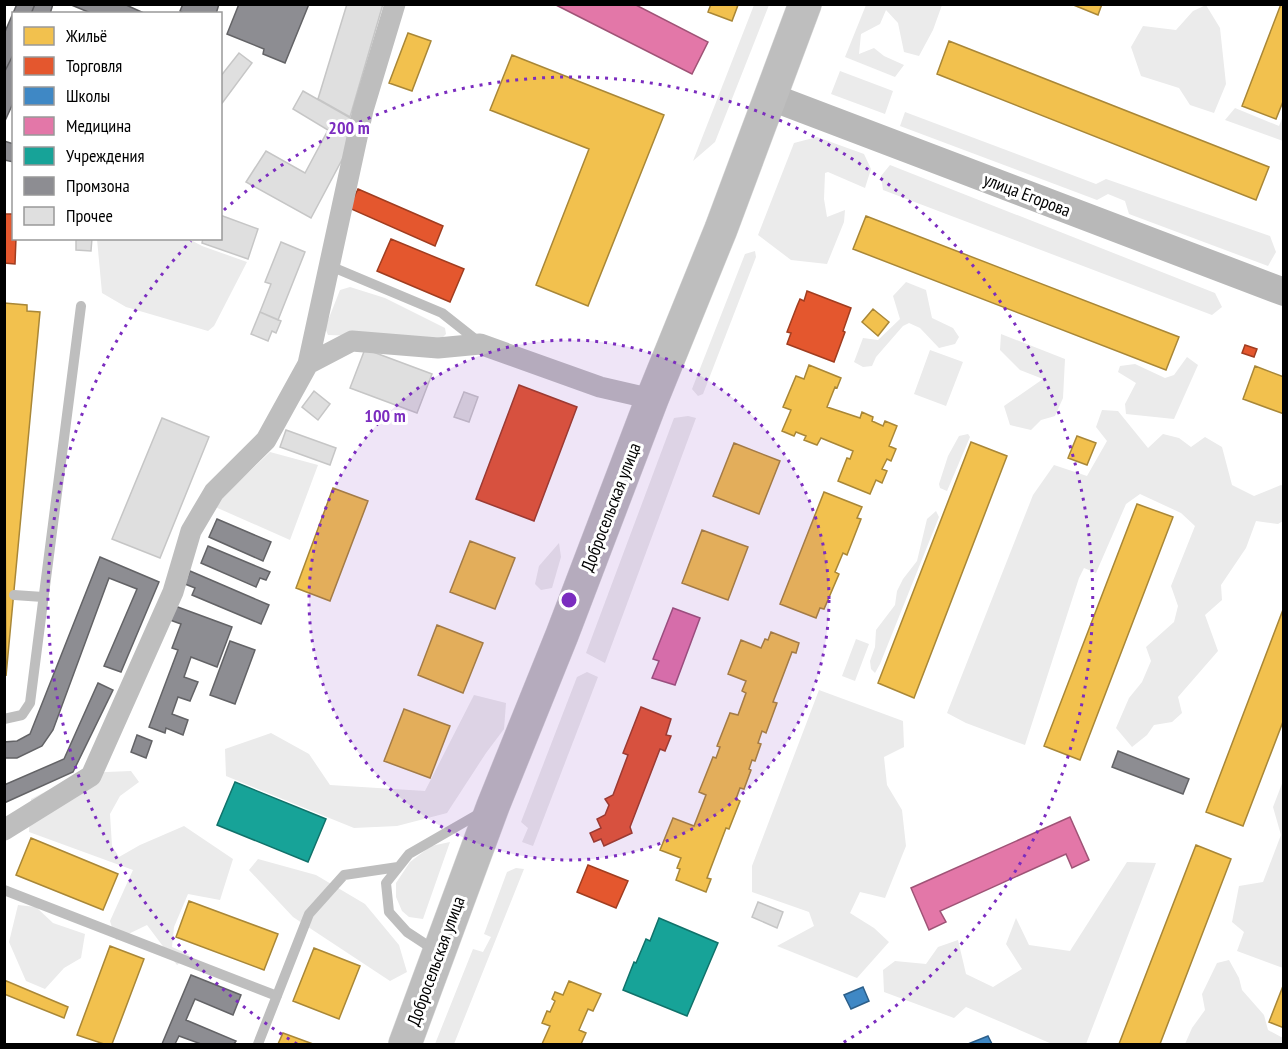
<svg xmlns="http://www.w3.org/2000/svg" width="1288" height="1049" viewBox="0 0 1288 1049" font-family="'PT Sans Narrow',sans-serif">
<style>
.green{fill:#ebebeb}
.homes{fill:#f2c14e;stroke:#a98737;stroke-width:1.5}
.shops{fill:#e4572e;stroke:#a03d20;stroke-width:1.5}
.schools{fill:#3f88c5;stroke:#2c5f8a;stroke-width:1.5}
.health{fill:#e377a8;stroke:#9f5376;stroke-width:1.5}
.public{fill:#17a398;stroke:#10726a;stroke-width:1.5}
.industry{fill:#8d8d92;stroke:#636366;stroke-width:1.5}
.building{fill:#dfdfdf;stroke:#c6c6c6;stroke-width:1.5}
.lines{fill:none;stroke-linecap:round;stroke-linejoin:round}
.primary-casing{stroke:#dbdbdb;stroke-width:34}
.lane{stroke:#bebebe;stroke-width:10}
.street{stroke:#bebebe;stroke-width:21}
.secondary{stroke:#b8b8b8;stroke-width:28}
.primary{stroke:#bebebe;stroke-width:33}
.ring{fill:none;stroke:#7b2cbf;stroke-width:3;stroke-dasharray:3 6}
.labels{text-anchor:middle;stroke-width:6;stroke-linejoin:round;paint-order:stroke}
.street-label{font-size:18px;fill:#000;stroke:#fff}
.centre{fill:#7b2cbf;stroke:#fff;stroke-width:3}
.ring-label{font-size:18px;text-anchor:middle;font-weight:bold;fill:#7b2cbf;stroke:#fff;stroke-width:6;stroke-linejoin:round;paint-order:stroke}
</style>
<rect width="100%" height="100%" fill="#fff"/>
<path class="green" d="M754 5H769L715 142 693 161Z
M866 5H942L933 30 919 56 904 52 898 23 886 10 880 24 861 34 859 54 874 48 884 56 904 65 895 77 845 57Z
M1206 5 1220 28 1226 84 1214 113 1190 105 1179 88 1141 76 1131 47 1143 26 1176 30 1193 11Z
M840 71 893 91 885 114 831 94Z
M1235 108 1279 126 1283 116V141L1225 120Z
M905 112 1096 184 1106 179 1270 236 1276 252 1268 266 1129 214 1125 201 1108 194 1097 200 900 126Z
M817 137 864 154 871 169 865 188 828 172 825 173 824 199 827 217 845 210 844 222 827 264 791 260 758 235 794 143Z
M890 165 1215 293 1222 307 1212 315 883 190 881 176Z
M97 239H189L202 246 247 262 214 326 208 331 126 307 102 293Z
M755 251 756 257 703 394 698 396 692 389 745 254Z
M906 282 926 290 932 318 953 328 959 337 955 344 939 348 920 328 909 323 903 326 876 357 872 366 863 367 854 362 863 338 878 340 900 319 893 296Z
M350 287 385 298 445 328 446 334 441 339 328 335 325 328 340 290Z
M1001 334 1065 359 1063 398 1055 416 1041 420 1031 430 1010 425 1004 406 1043 379 1020 370 1000 350Z
M930 350 963 362 946 406 914 394Z
M1187 357 1198 365 1174 419 1126 414 1125 404 1136 383 1118 372 1120 366 1135 364 1165 378 1174 375Z
M1102 410 1118 411 1148 448 1163 434 1179 438 1191 447 1205 437 1222 447 1232 485 1254 496 1281 485 1283 486V521L1278 524 1256 521 1246 548 1221 585 1222 600 1205 615 1218 651 1178 697 1182 713 1172 722 1154 725 1147 735 1132 747 1116 728 1129 698 1142 682 1151 661 1146 647 1174 622 1178 606 1171 586 1195 526 1181 513 1140 494 1126 504 1096 573 1084 568 1079 578 1025 745 966 723 947 713 1033 495 1054 465 1087 476 1107 441 1096 427Z
M688 416 696 418 605 663 586 653 674 418Z
M968 434 970 437 947 491 940 488 939 484 948 456 959 436Z
M270 452 318 465 290 540 213 506Z
M936 511 939 517 880 664 875 673 871 669 870 661 875 647 876 630 895 605 897 591 903 579 917 561 927 519Z
M559 543 561 557 552 588 541 590 535 584 539 566Z
M856 639 869 644 855 681 842 676Z
M587 672 598 677 533 846 522 842 528 828 521 822 577 677Z
M819 690 903 721 904 747 884 757 887 785 902 810 906 846 885 898 860 892 850 913 874 928 889 942 857 978 777 946 814 926 809 912 752 892V866Z
M474 695 506 703 504 729 486 753 447 813 397 826 354 828 226 776 225 749 271 733 309 754 330 785 425 791Z
M131 771 139 782 120 796 110 814 112 846 119 857 140 845 184 826 233 859 220 900 188 894 174 927 172 947 190 955 177 965 147 925 116 940 110 921 133 870 29 832 31 799 82 773Z
M1283 781 1284 968H1283L1237 951 1244 932 1232 922 1239 886 1263 882 1281 835 1273 807Z
M450 842 423 919 409 917 402 911 396 897V883L410 862 431 846Z
M258 859 316 875 365 904 399 945 407 972 390 981 293 917 249 870Z
M1127 862 1156 863 1086 1044H1052L966 1007 954 1018 884 992 883 970 895 961 926 964 938 947 958 940 966 974 993 987 1022 969 1006 944 1016 918 1029 945 1070 951Z
M516 868 524 869 454 1044H435L473 949 483 952 491 937 484 934 507 872Z
M18 905 36 907 53 923 85 934 81 958 64 968 45 989 26 981 9 942Z
M1229 960 1239 978 1242 990 1264 1015 1268 1030 1283 1038V1044H1185L1192 1028 1205 1010 1202 994 1217 963Z"/>
<path class="homes" d="M711 4H736L738 5 732 21 708 12Z
M1071 4H1102L1098 15Z
M1281 4H1284V99L1276 119 1242 106Z
M408 33 431 41 412 91 389 83Z
M949 41 1269 167 1256 200 937 74Z
M512 55 664 115 588 306 536 285 589 149 490 110Z
M866 216 1179 337 1166 370 853 249Z
M4 303 27 305V311L40 312 6 676Z
M873 309 889 322 878 336 862 322Z
M809 365 841 378 837 388 835 387 827 407 860 418 862 412 873 417 872 421 883 426 885 421 897 426 889 446 896 449 891 461 887 459 882 469 887 471 882 483 876 480 870 494 838 481 847 458 850 459 853 451 821 438 817 445 804 440 806 436 796 432 794 436 782 431 791 410 783 407 796 376 804 379Z
M1255 366 1284 377V414L1243 399Z
M1077 436 1096 443 1087 465 1068 458Z
M971 442 1007 456 914 698 878 683Z
M734 443 780 461 759 514 713 496Z
M333 488 368 501 330 601 296 588Z
M824 492 862 507 857 518 861 519 847 555 843 553 835 572 839 574 824 609 820 608 816 618 780 604Z
M1137 504 1173 517 1080 760 1044 746Z
M702 530 748 547 728 600 682 583Z
M470 541 515 558 495 609 450 592Z
M1284 607V719L1243 826 1206 812Z
M437 625 483 643 463 693 418 675Z
M771 632 799 643 796 653 792 652 773 702 777 703 766 733 762 731 758 743 761 744 755 761 752 760 749 769 751 770 744 789 740 788 736 799 740 801 729 829 726 828 707 878 711 879 706 892 676 880 680 869 677 868 681 858 660 850 673 818 694 826 706 795 699 792 713 757 716 758 720 747 717 746 730 713 738 715 746 693 742 691 746 681 728 674 741 640 761 648 765 639 768 640Z
M404 709 450 726 430 778 384 761Z
M31 838 118 874 103 910 16 875Z
M1196 845 1231 859 1160 1044H1119Z
M189 901 278 934 264 970 176 937Z
M110 946 144 959 112 1044H104L77 1035Z
M314 948 360 966 339 1019 293 1001Z
M4 980 68 1007 64 1018 4 994Z
M569 981 601 994 593 1011 588 1009 579 1030 586 1033 581 1044H542L550 1026 542 1023 547 1011 550 1012 555 1001 552 999 555 992 563 995Z
M1283 986H1284V1028L1269 1022Z
M283 1033 313 1044H278Z"/>
<path class="shops" d="M358 189 443 226 435 246 349 208Z
M4 214H14V238H16L15 264 4 263Z
M391 239 464 269 450 302 377 271Z
M807 291 851 308 843 331 845 332 834 362 787 344 791 333 787 332 797 306 800 299 804 301Z
M1245 345 1257 349 1254 357 1242 353Z
M519 385 577 407 534 521 476 499Z
M641 707 671 719 666 735 671 736 665 751 660 749 630 827 632 833 604 846 601 839 594 842 590 833 601 828 597 819 605 815 609 805 605 799 613 795 628 755 623 753Z
M588 865 628 881 616 908 577 892Z"/>
<path class="schools" d="M863 987 869 1001 851 1009 844 995Z
M988 1036 992 1044H968Z"/>
<path class="health" d="M554 4H634L708 42 692 74Z
M673 608 700 618 675 685 652 678 659 661 653 659Z
M1070 817 1089 860 1072 868 1066 854 940 911 946 922 929 930 911 888Z"/>
<path class="public" d="M235 782 326 819 308 862 217 825Z
M659 918 718 943 687 1016 623 990 634 962 636 963 646 939 650 941Z"/>
<path class="industry" d="M17 4H35L31 14H14V53L4 73V34Z
M35 4H53L50 14H31Z
M69 4H124L146 14H93Z
M183 4H219L216 14H185L180 11Z
M239 4H309L285 63 263 54 264 49 227 34Z
M14 53V101L4 123V73Z
M4 141 14 144V162L4 160Z
M217 519 271 542 263 561 209 537Z
M208 546 270 572 266 580 260 578 256 587 201 563Z
M100 557 159 582 121 672 104 666 137 589 109 578 53 730 42 746 17 758H4V742L17 741 30 734Z
M190 571 269 605 261 624 192 595 195 588 185 584Z
M175 606 232 627 217 667 191 657 184 677 198 682 190 701 178 697 172 714 188 720 183 735 166 728 165 733 149 727 178 650 172 648 181 624 170 620Z
M230 641 255 650 235 704 210 695Z
M98 683 113 690 73 772 4 803V785L64 759Z
M137 735 152 741 146 758 131 752Z
M1118 751 1189 779 1183 794 1112 767Z
M191 975 241 995 233 1015 195 999 186 1020 236 1041 234 1044H201L179 1036 175 1044H162Z"/>
<path class="building" d="M347 4H383L350 117 318 99Z
M239 53 252 63 220 106V77Z
M303 91 354 120 346 135 353 139 311 218 246 182 266 151 305 173 328 130 293 109Z
M220 215 258 229 248 259 202 243 203 238H220Z
M76 238H92L91 251 76 250Z
M281 242 305 252 278 320 260 312 271 284 265 282Z
M260 312 281 321 276 333 272 331 268 341 251 334Z
M365 349 432 374 417 413 350 388Z
M314 391 330 404 318 420 302 407Z
M464 392 478 397 469 422 454 417Z
M162 418 209 437 160 558 112 539Z
M286 430 336 448 330 465 280 447Z
M758 902 783 912 777 928 752 917Z"/>
<g class="lines">
<g class="primary-casing">
<path id="primary" d="M405 1044 493 806 562 635 652 399 721 229 805 4"/>
</g>
<path class="lane" d="M330 266 442 313 480 343
M14 595 43 597
M4 719 22 715 30 703 81 306
M4 890 277 996
M436 951 407 932 389 912 386 883 409 854 482 812
M258 1044 309 914 344 875 398 867"/>
<path class="street" d="M308 364 363 110 395 4
M4 830 91 776 173 592 191 531 214 492 266 440 308 364 352 341 438 348 480 344 600 387 652 399"/>
<path class="secondary" d="M771 97 1284 292"/>
<use href="#primary" class="primary"/>
</g>
<circle cx="569" cy="600" r="260" fill="#7b2cbf" fill-opacity=".12"/>
<g class="ring">
<circle cx="569" cy="600" r="260"/>
<path d="M297 1044A521 521 0 0 1 191 241M224 210A521 521 0 1 1 841 1044"/>
</g>
<g class="labels">
<g class="street-label">
<text transform="translate(1027 195) rotate(21)" y="6">улица Егорова</text>
<text transform="translate(611 507) rotate(-69)" y="6">Добросельская улица</text>
<text transform="translate(436 961) rotate(-70)" y="6">Добросельская улица</text>
</g>
</g>
<circle cx="569" cy="600" r="9" class="centre"/>
<g class="ring-label">
<text x="349" y="134">200 m</text>
<text x="385" y="422">100 m</text>
</g>
<rect width="1288" height="1049" fill="none" stroke="#000000" stroke-width="12"/>
<rect x="12" y="12" width="210" height="228" fill="#ffffff" stroke="#999999" stroke-width="1.5"/>
<rect x="24" y="27" width="30" height="18" fill="#f2c14e" stroke="#999999" stroke-width="1.5"/>
<text x="66" y="42" font-size="18" fill="#000000">Жильё</text>
<rect x="24" y="57" width="30" height="18" fill="#e4572e" stroke="#999999" stroke-width="1.5"/>
<text x="66" y="72" font-size="18" fill="#000000">Торговля</text>
<rect x="24" y="87" width="30" height="18" fill="#3f88c5" stroke="#999999" stroke-width="1.5"/>
<text x="66" y="102" font-size="18" fill="#000000">Школы</text>
<rect x="24" y="117" width="30" height="18" fill="#e377a8" stroke="#999999" stroke-width="1.5"/>
<text x="66" y="132" font-size="18" fill="#000000">Медицина</text>
<rect x="24" y="147" width="30" height="18" fill="#17a398" stroke="#999999" stroke-width="1.5"/>
<text x="66" y="162" font-size="18" fill="#000000">Учреждения</text>
<rect x="24" y="177" width="30" height="18" fill="#8d8d92" stroke="#999999" stroke-width="1.5"/>
<text x="66" y="192" font-size="18" fill="#000000">Промзона</text>
<rect x="24" y="207" width="30" height="18" fill="#dfdfdf" stroke="#999999" stroke-width="1.5"/>
<text x="66" y="222" font-size="18" fill="#000000">Прочее</text>
</svg>
